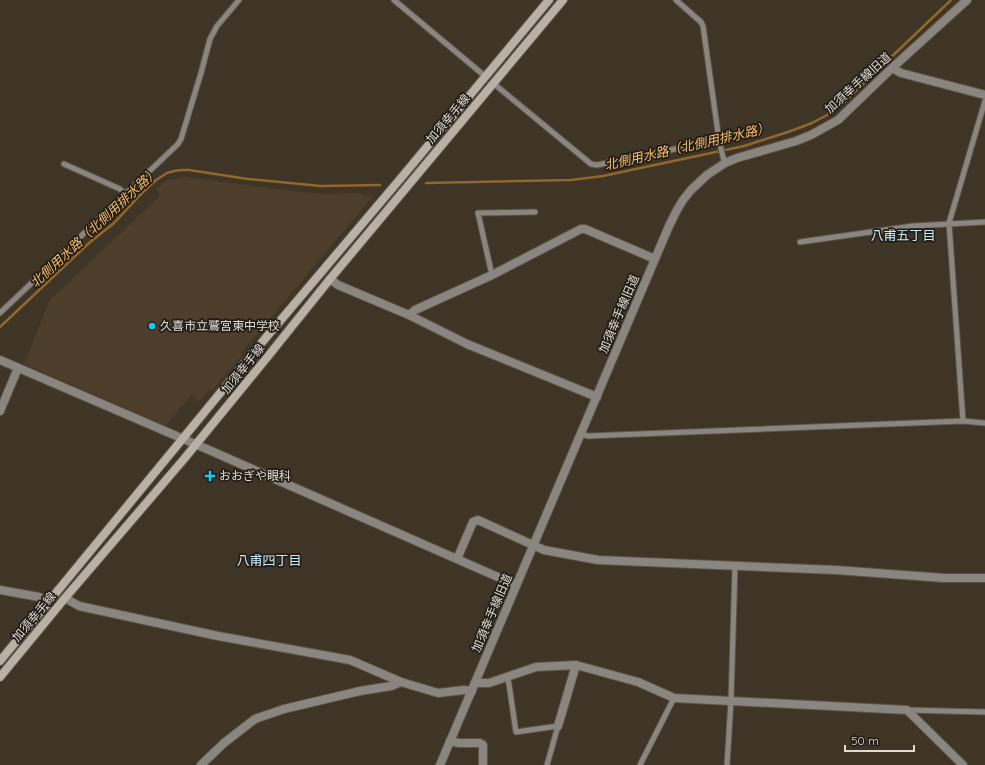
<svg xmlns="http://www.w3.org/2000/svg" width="985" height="765" viewBox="0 0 985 765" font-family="Quicksand,'Noto Sans JP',sans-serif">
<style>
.built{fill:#4d3e2c}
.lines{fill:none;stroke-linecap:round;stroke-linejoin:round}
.stream{stroke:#91672b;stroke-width:2.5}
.service-casing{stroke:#5c5346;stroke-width:7}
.minor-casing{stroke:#5c5346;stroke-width:10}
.tertiary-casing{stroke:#5c5346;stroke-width:10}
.secondary-casing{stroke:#5c5346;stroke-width:10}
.service{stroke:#8a857e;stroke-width:5}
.minor{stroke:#8a857e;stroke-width:8}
.tertiary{stroke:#8a857e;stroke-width:8}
.secondary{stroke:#bab1a6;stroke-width:8}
.poi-dot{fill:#0fcafa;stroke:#221d17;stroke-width:1.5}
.labels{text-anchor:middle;stroke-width:3.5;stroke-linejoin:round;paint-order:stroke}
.street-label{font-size:12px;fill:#e2dbd3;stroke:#221d17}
.poi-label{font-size:12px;fill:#e2dbd3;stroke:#221d17;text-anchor:start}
.water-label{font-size:13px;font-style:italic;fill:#fabd69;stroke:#221d17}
.neighbourhood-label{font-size:13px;fill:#c9ebf8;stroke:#221d17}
</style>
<rect width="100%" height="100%" fill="#3f3527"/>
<path class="built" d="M184 177 301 192 324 194 360 193 365 196 374 195 242 352 241 357 212 390 210 389 199 402 191 395 167 424 166 426 24 364 50 300 160 196 156 190 161 185 167 180Z"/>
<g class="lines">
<path class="stream" d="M426 183 571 180 603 176 744 146 788 132 812 123 829 114 840 106 951 0
M0 327 89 243 114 223 142 193 156 180 167 173 174 171 181 170H189L248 179 321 186 380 185"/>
<g class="service-casing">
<path id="service" d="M394 0 486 77
M676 0 701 22 703 26 719 140 723 157 725 163
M493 83 591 164 597 165 719 140
M64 164 120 189 125 194
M800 242 913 226 985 222
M492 275 478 213 535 212
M0 313 178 144 181 139 201 73 210 39 217 26 239 0
M963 421 949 223 985 101
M581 434 588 436 963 421 985 423
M507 677 509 684 516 732 558 726 547 765
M907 710 985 712
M640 765 674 698
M727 765 731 701 735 566"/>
</g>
<g class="minor-casing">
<path id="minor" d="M892 68 901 73 985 95
M330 279 338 285 409 315 467 344 597 397
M409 315 415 310 492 275 581 229H585L655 259
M0 360 209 450 516 585
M0 411 18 368
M457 559 473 522 478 520 544 550 598 560 836 570 944 578H985
M0 590 39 597 48 603
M65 598 79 606 218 636 350 660 401 682 438 693 464 690 472 691
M475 683H489L536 667 576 665 638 682 674 698 907 710 963 765
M558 726 576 665
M450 741 459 743H480L483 745V765
M201 765 224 743 255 719 284 709 360 691 391 686 401 682"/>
</g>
<g class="tertiary-casing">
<path id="tertiary" d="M440 765 655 259 669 226 677 210 683 200 691 190 707 175 725 163 737 158 796 141 811 135 838 120 892 68 967 0"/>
</g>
<g class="secondary-casing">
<path id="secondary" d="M0 661 253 353 401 178 549 0
M0 677 65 598 184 459 269 355 330 279 563 0"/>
</g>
<use href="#service" class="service"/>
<use href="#minor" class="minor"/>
<use href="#tertiary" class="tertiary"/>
<use href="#secondary" class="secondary"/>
</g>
<g class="poi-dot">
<circle cx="152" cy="326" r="4"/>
<path d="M208 470h4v4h4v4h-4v4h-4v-4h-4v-4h4z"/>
</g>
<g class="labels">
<g class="street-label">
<text transform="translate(858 83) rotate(-42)" y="4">加須幸手線旧道</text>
<text transform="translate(448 119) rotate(-50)" y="4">加須幸手線</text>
<text transform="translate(619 314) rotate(-67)" y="4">加須幸手線旧道</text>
<text transform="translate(243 369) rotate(-51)" y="4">加須幸手線</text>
<text transform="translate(492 613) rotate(-67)" y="4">加須幸手線旧道</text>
<text transform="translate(34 617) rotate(-50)" y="4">加須幸手線</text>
</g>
<g class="poi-label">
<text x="160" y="330">久喜市立鷲宮東中学校</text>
<text x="219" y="480">おおぎや眼科</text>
</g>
<g class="water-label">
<text transform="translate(687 146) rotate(-13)" y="5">北側用水路（北側用排水路）</text>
<text transform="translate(94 227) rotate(-43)" y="5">北側用水路（北側用排水路）</text>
</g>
<g class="neighbourhood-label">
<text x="903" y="240">八甫五丁目</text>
<text x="269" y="565">八甫四丁目</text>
</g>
</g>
<path d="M845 745v6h69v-6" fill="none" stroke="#e2dbd3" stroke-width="2"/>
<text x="851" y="745" font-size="12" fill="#e2dbd3" stroke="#221d17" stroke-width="3" paint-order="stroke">50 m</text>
</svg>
